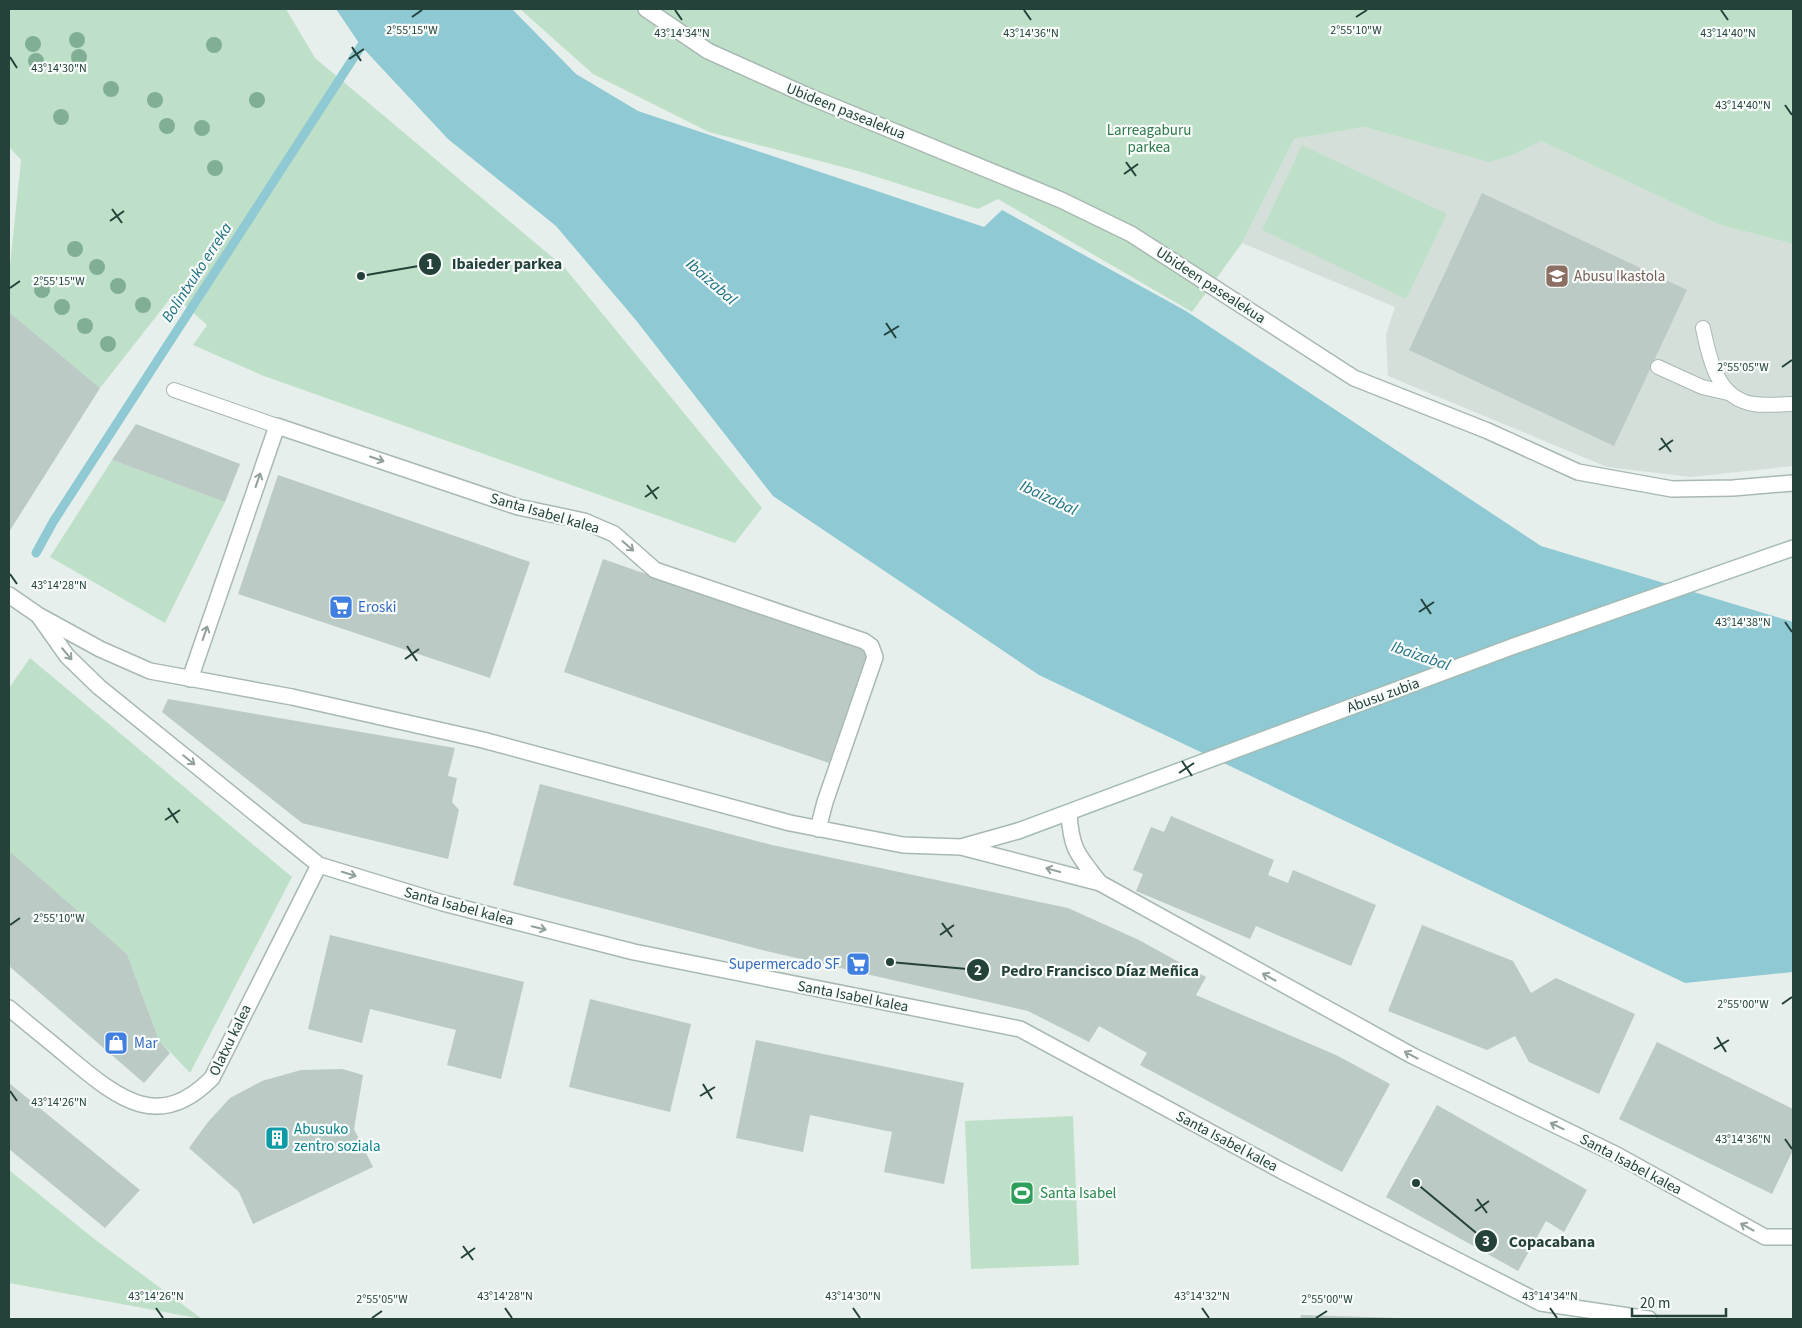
<svg xmlns="http://www.w3.org/2000/svg" width="1802" height="1328" viewBox="0 0 1802 1328" font-family="'Source Sans 3',sans-serif">
<style>
.built{fill:#d4dfda}
.green{fill:#bfe0c8}
.water{fill:#8ec9d4}
.lines{fill:none;stroke-linecap:round;stroke-linejoin:round}
.stream{stroke:#8ec9d4;stroke-width:9}
.building{fill:#bbcac4}
.lane-casing{stroke:#a8b8b2;stroke-width:16}
.street-casing{stroke:#a8b8b2;stroke-width:18}
.secondary-casing{stroke:#a4bbb3;stroke-width:18}
.lane{stroke:#fff;stroke-width:14}
.street{stroke:#fff;stroke-width:15}
.secondary{stroke:#fff;stroke-width:15}
.tree{fill:#80af93}
.oneway{stroke:#92a09c}
.ticks{fill:none;stroke:#24423a;stroke-width:2}
.labels{text-anchor:middle;stroke-width:4.5;stroke-linejoin:round;paint-order:stroke}
.street-label{font-size:15px;fill:#24423a;stroke:#f7fbf9}
.park-label{font-size:15px;fill:#2d7a4b;stroke:#f7fbf9}
.education-label{font-size:15px;fill:#785e54;stroke:#f7fbf9;text-anchor:start}
.shop-label{font-size:15px;fill:#366cbe;stroke:#f7fbf9;text-anchor:start}
.culture-label{font-size:15px;fill:#0d838f;stroke:#f7fbf9;text-anchor:start}
.leisure-label{font-size:15px;fill:#27864d;stroke:#f7fbf9;text-anchor:start}
.water-label{font-size:16px;font-style:italic;fill:#1c6f80;stroke:#f7fbf9}
.ticks-label{font-size:12px;text-anchor:middle;fill:#24423a;stroke:#f7fbf9;stroke-width:4.5;stroke-linejoin:round;paint-order:stroke}
.leader{fill:none;stroke:#24423a;stroke-width:2}
.callout-dot{fill:#24423a;stroke:#f7fbf9;stroke-width:2}
.mark-label{font-size:15px;text-anchor:middle;font-weight:bold;fill:#fff}
.callout-label{font-size:16px;text-anchor:middle;font-weight:bold;fill:#24423a;stroke:#f7fbf9;stroke-width:4.5;stroke-linejoin:round;paint-order:stroke}
</style>
<rect width="100%" height="100%" fill="#e6efeb"/>
<path class="built" d="M1365 127 1489 161 1513 155 1541 141 1720 225 1793 244V466L1691 477 1607 467 1388 376 1386 335 1395 307 1242 243 1294 139Z"/>
<path class="green" d="M9 9H286L315 58 564 267 762 508 735 543 264 376 193 345 207 325 173 295 100 388 9 312V275L21 160 9 147Z
M520 9H1793V244L1720 225 1541 141 1513 155 1489 162 1365 127 1294 139 1242 243 1192 312 998 199 978 209 858 171 709 132 593 74Z
M1302 145 1447 214 1406 299 1262 230Z
M112 460 225 502 165 623 50 557Z
M30 658 292 877 190 1073 159 1040 127 954 9 853V688Z
M1073 1116 1079 1265 971 1269 965 1121Z
M9 1170 93 1238 202 1319 9 1283Z"/>
<path class="water" d="M336 9H512L576 74 638 111 984 227 1002 210 1186 311 1541 546 1793 622V972L1685 983 1039 675 773 496 635 319 556 226 448 139 361 46Z"/>
<g class="lines">
<path class="stream" d="M36 553 53 522 367 37"/>
</g>
<path class="building" d="M1482 193 1687 290 1614 446 1409 350Z
M9 312 100 388 9 532Z
M136 424 240 464 225 502 112 460Z
M278 475 530 562 490 678 238 594Z
M603 559 868 651 829 763 564 672Z
M168 699 455 748 448 776 457 778 452 802 459 810 448 859 302 823 162 712Z
M540 784 772 845 1068 908 1139 940 1206 977 1196 995 1336 1055 1390 1084 1342 1172 1140 1065 1147 1053 1099 1026 1089 1042 1028 1011 766 951 513 885Z
M1171 816 1274 860 1268 875 1288 883 1293 870 1376 905 1351 966 1256 926 1250 939 1136 891 1143 874 1133 870 1151 827 1164 832Z
M9 851 127 954 159 1040 170 1053 144 1083 9 966Z
M1422 925 1513 961 1531 993 1556 978 1635 1014 1599 1094 1529 1062 1515 1036 1487 1050 1388 1011Z
M330 935 524 982 501 1079 447 1065 456 1030 370 1009 362 1043 308 1029Z
M590 999 691 1024 670 1112 569 1087Z
M756 1040 964 1083 944 1184 884 1172 892 1132 810 1115 803 1152 736 1138Z
M1657 1042 1793 1109V1150L1772 1194 1619 1119Z
M342 1069 363 1075 354 1129 373 1167 253 1224 239 1192 189 1148 208 1122 230 1098 262 1081 301 1070Z
M9 1083 140 1190 105 1228 9 1149Z
M1437 1105 1587 1190 1564 1232 1546 1221 1518 1271 1386 1197Z
M1301 1315 1400 1318V1319H1300Z"/>
<g class="lines">
<g class="lane-casing">
<path id="lane" d="M1703 328C1709 358 1717 399 1754 404 1766 406 1781 404 1793 404
M1658 367 1702 387 1728 393
M174 390 277 426"/>
</g>
<g class="street-casing">
<path id="street" d="M646 9 708 51 808 96 1061 200 1131 234 1354 378 1488 431 1578 472 1672 489 1733 488 1793 483
M9 595 38 615 100 649 150 671 292 697 483 740 790 823 903 845 961 847 1018 831
M38 615 67 656 99 687 319 865 443 903 634 952 1020 1029 1282 1171 1541 1303 1649 1319
M190 679 277 426 518 507 584 521 614 534 655 570 864 641 871 646 875 657 825 802 818 829
M1069 813C1071 850 1078 855 1100 883
M961 847 1100 883 1413 1056 1617 1155 1765 1237H1793
M9 1008C30 1026 52 1043 73 1061 120 1100 160 1131 212 1078L319 865"/>
</g>
<g class="secondary-casing">
<path id="secondary" d="M1018 831 1514 646 1793 548"/>
</g>
<use href="#lane" class="lane"/>
<use href="#street" class="street"/>
<use href="#secondary" class="secondary"/>
</g>
<g class="tree">
<circle cx="77" cy="40" r="8"/>
<circle cx="33" cy="44" r="8"/>
<circle cx="214" cy="45" r="8"/>
<circle cx="79" cy="57" r="8"/>
<circle cx="36" cy="61" r="8"/>
<circle cx="111" cy="89" r="8"/>
<circle cx="155" cy="100" r="8"/>
<circle cx="257" cy="100" r="8"/>
<circle cx="61" cy="117" r="8"/>
<circle cx="167" cy="126" r="8"/>
<circle cx="202" cy="128" r="8"/>
<circle cx="215" cy="168" r="8"/>
<circle cx="75" cy="249" r="8"/>
<circle cx="97" cy="267" r="8"/>
<circle cx="118" cy="286" r="8"/>
<circle cx="42" cy="290" r="8"/>
<circle cx="143" cy="305" r="8"/>
<circle cx="62" cy="307" r="8"/>
<circle cx="85" cy="326" r="8"/>
<circle cx="108" cy="344" r="8"/>
</g>
<defs><path id="oneway-shaft" d="M-6 0H5M1.5-3L5.5 0L1.5 3" fill="none" stroke-width="1.6" stroke-linecap="round" stroke-linejoin="round" transform="scale(1.25)"/></defs>
<g class="oneway">
<use href="#oneway-shaft" transform="translate(377 459) rotate(19)"/>
<use href="#oneway-shaft" transform="translate(258 480) rotate(-71)"/>
<use href="#oneway-shaft" transform="translate(628 546) rotate(41)"/>
<use href="#oneway-shaft" transform="translate(205 633) rotate(-71)"/>
<use href="#oneway-shaft" transform="translate(67 654) rotate(50)"/>
<use href="#oneway-shaft" transform="translate(189 760) rotate(39)"/>
<use href="#oneway-shaft" transform="translate(1053 870) rotate(-165)"/>
<use href="#oneway-shaft" transform="translate(349 874) rotate(17)"/>
<use href="#oneway-shaft" transform="translate(539 928) rotate(14)"/>
<use href="#oneway-shaft" transform="translate(1269 977) rotate(-151)"/>
<use href="#oneway-shaft" transform="translate(1411 1055) rotate(-152)"/>
<use href="#oneway-shaft" transform="translate(1557 1126) rotate(-154)"/>
<use href="#oneway-shaft" transform="translate(1747 1227) rotate(-151)"/>
</g>
<path class="ticks" d="M675 10 682 20M1024 10 1031 20M1721 10 1728 20M412 17 422 10M1356 17 1367 10M352 47 361 61M10 57 17 68M349 59 364 49M1785 105 1792 115M1126 162 1136 176M1124 174 1138 164M112 209 122 223M110 221 124 211M10 288 20 281M886 323 896 338M884 335 899 326M1782 367 1792 360M1661 438 1671 452M1659 450 1673 440M647 485 657 499M645 497 659 487M10 574 17 584M1421 599 1431 614M1419 612 1434 602M1785 622 1792 632M407 646 417 661M405 659 419 649M1182 761 1192 776M1179 773 1194 763M168 808 178 823M165 820 180 810M942 923 952 937M10 925 20 918M940 935 954 925M1782 1004 1792 997M1717 1037 1726 1052M1714 1049 1729 1040M703 1084 712 1099M10 1091 17 1101M700 1096 715 1087M1785 1139 1792 1149M1477 1199 1487 1213M1475 1211 1489 1201M463 1246 473 1260M461 1258 475 1248M156 1308 163 1318M505 1308 512 1318M853 1308 860 1318M1202 1308 1209 1318M1550 1308 1557 1318M372 1318 382 1311M1316 1318 1327 1311"/>
<defs>
<g id="school-square" transform="scale(1.25)"><rect x="-9" y="-9" width="18" height="18" rx="4" fill="#8d6e63" stroke="#f7fbf9"/><path d="M0-5L7-2L0 1L-7-2ZM-4 1L0 2.5L4 1V4Q0 6-4 4Z" fill="#fff"/></g>
<g id="supermarket-square" transform="scale(1.25)"><rect x="-9" y="-9" width="18" height="18" rx="4" fill="#3f7fe0" stroke="#f7fbf9"/><path d="M-6-5.5h2.5l.6 2H6L4.5 2H-2.5L-4.4-4H-6ZM-1.5 3.2a1.3 1.3 0 1 0 .1 0ZM3 3.2a1.3 1.3 0 1 0 .1 0Z" fill="#fff"/></g>
<g id="shop-square" transform="scale(1.25)"><rect x="-9" y="-9" width="18" height="18" rx="4" fill="#3f7fe0" stroke="#f7fbf9"/><path d="M-5-2.5h2.3a2.7 3.5 0 0 1 5.4 0H5L5.5 6h-11ZM-1.5-2.5h3a1.5 2.3 0 0 0-3 0Z" fill="#fff"/></g>
<g id="building-square" transform="scale(1.25)"><rect x="-9" y="-9" width="18" height="18" rx="4" fill="#0f9aa8" stroke="#f7fbf9"/><path d="M-4-6H4V6H1V3H-1V6H-4ZM-2.5-4.3h1.7v1.8h-1.7ZM.8-4.3h1.7v1.8H.8ZM-2.5-1h1.7V.8h-1.7ZM.8-1h1.7V.8H.8Z" fill="#fff"/></g>
<g id="stadium-square" transform="scale(1.25)"><rect x="-9" y="-9" width="18" height="18" rx="4" fill="#2e9e5b" stroke="#f7fbf9"/><path d="M0-5a6.5 5 0 1 0 0 10a6.5 5 0 1 0 0-10ZM-3.5-1.8h7v3.6h-7Z" fill="#fff"/></g>
</defs>
<g fill-rule="evenodd">
<use href="#school-square" x="1557" y="276"/>
<use href="#supermarket-square" x="341" y="607"/>
<use href="#supermarket-square" x="858" y="964"/>
<use href="#shop-square" x="116" y="1043"/>
<use href="#building-square" x="277" y="1138"/>
<use href="#stadium-square" x="1022" y="1193"/>
</g>
<g class="labels">
<g class="street-label">
<text transform="translate(846 111) rotate(22)" y="5">Ubideen pasealekua</text>
<text transform="translate(1211 285) rotate(33)" y="5">Ubideen pasealekua</text>
<text transform="translate(545 513) rotate(16)" y="5">Santa Isabel kalea</text>
<text transform="translate(1383 695) rotate(-20)" y="5">Abusu zubia</text>
<text transform="translate(459 906) rotate(15)" y="5">Santa Isabel kalea</text>
<text transform="translate(853 996) rotate(11)" y="5">Santa Isabel kalea</text>
<text transform="translate(230 1040) rotate(-64)" y="5">Olatxu kalea</text>
<text transform="translate(1227 1141) rotate(28)" y="5">Santa Isabel kalea</text>
<text transform="translate(1631 1164) rotate(28)" y="5">Santa Isabel kalea</text>
</g>
<g class="park-label">
<text x="1149" y="135">Larreagaburu<tspan x="1149" dy="17">parkea</tspan></text>
</g>
<g class="education-label">
<text x="1574" y="281">Abusu Ikastola</text>
</g>
<g class="shop-label">
<text x="358" y="612">Eroski</text>
<text x="840" y="969" text-anchor="end">Supermercado SF</text>
<text x="134" y="1048">Mar</text>
</g>
<g class="culture-label">
<text x="294" y="1134">Abusuko<tspan x="294" dy="17">zentro soziala</tspan></text>
</g>
<g class="leisure-label">
<text x="1040" y="1198">Santa Isabel</text>
</g>
<g class="water-label">
<text transform="translate(196 272) rotate(-57)" y="6">Bolintxuko erreka</text>
<text transform="translate(712 281) rotate(41)" y="6">Ibaizabal</text>
<text transform="translate(1049 497) rotate(25)" y="6">Ibaizabal</text>
<text transform="translate(1421 655) rotate(19)" y="6">Ibaizabal</text>
</g>
</g>
<g class="ticks-label">
<text x="1356" y="34">2°55'10"W</text>
<text x="412" y="34">2°55'15"W</text>
<text x="682" y="37">43°14'34"N</text>
<text x="1031" y="37">43°14'36"N</text>
<text x="1728" y="37">43°14'40"N</text>
<text x="59" y="72">43°14'30"N</text>
<text x="1743" y="109">43°14'40"N</text>
<text x="59" y="285">2°55'15"W</text>
<text x="1743" y="371">2°55'05"W</text>
<text x="59" y="589">43°14'28"N</text>
<text x="1743" y="626">43°14'38"N</text>
<text x="59" y="922">2°55'10"W</text>
<text x="1743" y="1008">2°55'00"W</text>
<text x="59" y="1106">43°14'26"N</text>
<text x="1743" y="1143">43°14'36"N</text>
<text x="156" y="1300">43°14'26"N</text>
<text x="505" y="1300">43°14'28"N</text>
<text x="853" y="1300">43°14'30"N</text>
<text x="1202" y="1300">43°14'32"N</text>
<text x="1550" y="1300">43°14'34"N</text>
<text x="382" y="1303">2°55'05"W</text>
<text x="1327" y="1303">2°55'00"W</text>
</g>
<path class="leader" d="M361 276L430 264M890 962L978 970M1416 1183L1486 1241"/>
<g class="callout-dot">
<circle cx="361" cy="276" r="5"/>
<circle cx="890" cy="962" r="5"/>
<circle cx="1416" cy="1183" r="5"/>
<circle cx="430" cy="264" r="12"/>
<circle cx="978" cy="970" r="12"/>
<circle cx="1486" cy="1241" r="12"/>
</g>
<g class="mark-label">
<text x="430" y="269">1</text>
<text x="978" y="975">2</text>
<text x="1486" y="1246">3</text>
</g>
<g class="callout-label">
<text x="507" y="269">Ibaieder parkea</text>
<text x="1100" y="976">Pedro Francisco Díaz Meñica</text>
<text x="1552" y="1247">Copacabana</text>
</g>
<rect width="1802" height="1328" fill="none" stroke="#24423a" stroke-width="20"/>
<path d="M1632 1308v8h94v-8" fill="none" stroke="#24423a" stroke-width="2.5"/>
<text x="1640" y="1308" font-size="15" fill="#24423a" stroke="#f7fbf9" stroke-width="4" paint-order="stroke">20 m</text>
</svg>
